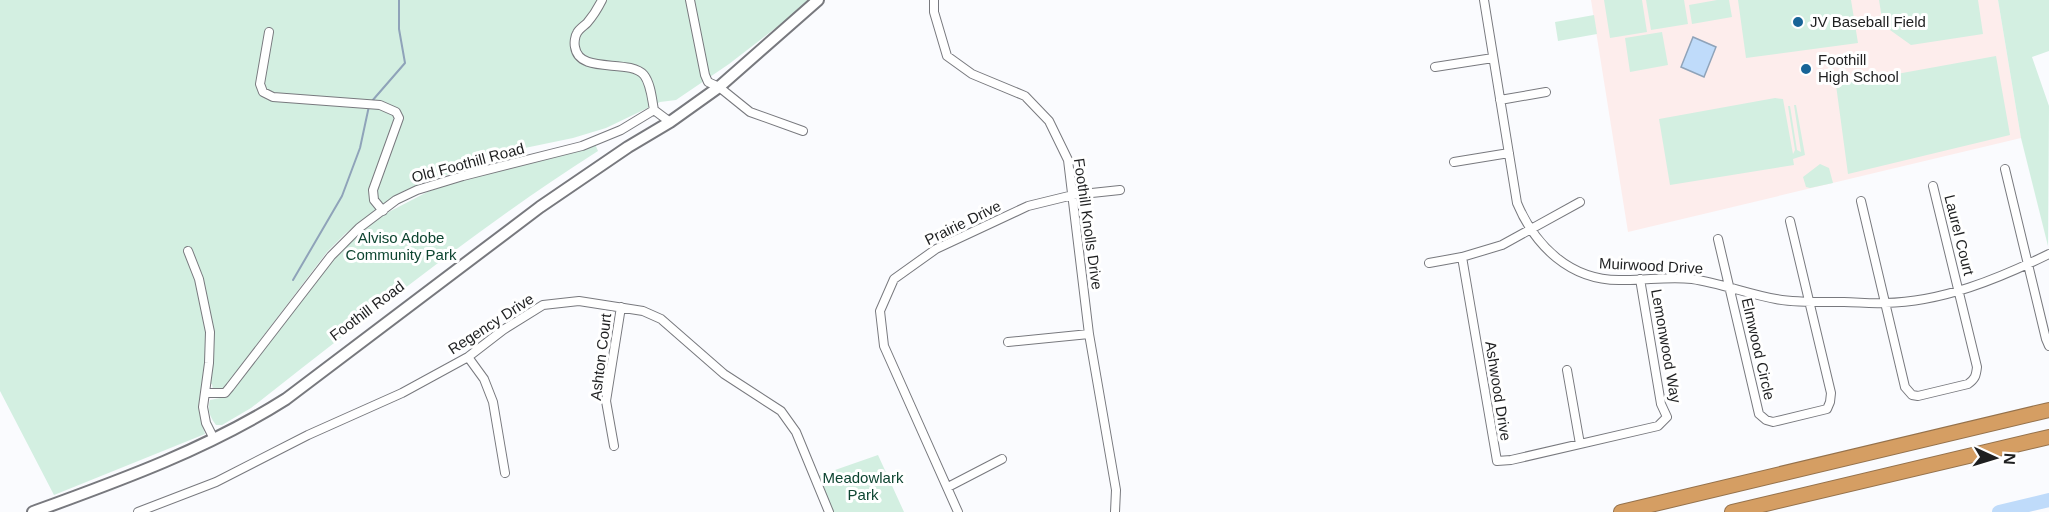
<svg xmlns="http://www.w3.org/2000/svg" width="2049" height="512" viewBox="0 0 2049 512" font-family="Arial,sans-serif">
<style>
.education{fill:#fdedec}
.green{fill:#d3efe1}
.water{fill:#bfdbfa;stroke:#8fa3b9;stroke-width:1.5}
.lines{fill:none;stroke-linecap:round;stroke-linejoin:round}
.stream{stroke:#8fa3b9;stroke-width:2}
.river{stroke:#bfdbfa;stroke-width:14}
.minor-casing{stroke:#78797e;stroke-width:10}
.secondary-casing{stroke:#78797e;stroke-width:14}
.motorway-casing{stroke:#95724c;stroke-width:16}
.minor{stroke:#fff;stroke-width:8}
.secondary{stroke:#fff;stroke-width:10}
.motorway{stroke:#d59e63;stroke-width:14}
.poi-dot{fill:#176497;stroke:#fff;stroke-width:2}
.labels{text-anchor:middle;stroke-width:6;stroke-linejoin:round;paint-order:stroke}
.poi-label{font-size:15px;fill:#1e1f20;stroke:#fff;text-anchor:start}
.street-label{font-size:15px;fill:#1e1f20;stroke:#fff}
.park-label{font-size:15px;fill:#0e4531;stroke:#fff}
</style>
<rect width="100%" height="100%" fill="#fafbfe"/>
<path class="education" d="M1591 0H1998L2021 138 1628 232Z"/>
<path class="green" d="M0 0H812L729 64 676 100 660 102 606 128 573 138 520 149 457 172 425 181 370 215 346 233 327 252 226 385 223 389 213 390 212 384 202 383 199 412 205 434 54 495 0 391Z
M1604 0H1642L1647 32 1610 38Z
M1646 0H1684L1688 24 1651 30Z
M1717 0H1729L1732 17 1692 24 1689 5Z
M1738 0H1851L1858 43 1746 58Z
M1879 0H1978L1983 34 1911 45 1883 25Z
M1998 0H2049V51L2032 57 2049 106 2048 246 2021 138Z
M1594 15 1597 34 1558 41 1555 22Z
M1662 32 1668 65 1630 72 1625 38Z
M1996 56 2010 135 1848 174 1836 85Z
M1775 98 1783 99 1793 154 1795 150 1788 106H1790L1797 150 1801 152 1794 105H1796L1805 155 1793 159 1794 165 1670 185 1659 119Z
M595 144 598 151C477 228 364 320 251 408L222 425H216C210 417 207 410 210 400L220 398 231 391 334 259 348 244 381 216 433 189Z
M1820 164 1829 168 1833 183 1810 188 1806 187 1803 177Z
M878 455 904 512H829L815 477Z"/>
<path class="water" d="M1693 37 1716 47 1704 77 1681 67Z"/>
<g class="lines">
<path class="stream" d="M372 101 405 63 399 29V0
M293 280 342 196 360 148 369 106"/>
<path class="river" d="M1999 512 2049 500"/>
<g class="minor-casing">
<path id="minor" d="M602 0C598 8 593 16 587 23 584 26 579 29 577 33 575 36 574 43 575 47 579 75 629 58 644 75 651 84 652 100 654 110
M690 0 705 75 708 82 719 87 750 112 803 131
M934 0V12L947 56 972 74 1025 96 1049 121 1068 160 1089 334 1116 490 1115 512
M1484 0 1517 203C1535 246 1570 280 1619 280 1644 281 1667 276 1692 279 1720 283 1748 294 1776 299 1798 303 1821 302 1844 302 1857 302 1871 304 1885 303 1942 302 1998 279 2049 254
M269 32 260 84 263 92 273 97 380 105 396 112 399 118 373 190 374 200 383 211
M1435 67 1493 58
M1500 100 1546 92
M654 110 670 122
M1454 162 1509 153
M2005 169 2046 339 2049 346
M1861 201 1905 387 1912 395 1918 396 1968 384C1975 379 1976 376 1977 367L1933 186
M1718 239 1759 414 1766 420 1773 422 1827 409 1830 402 1831 393 1790 221
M188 251 199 279 210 332 209 363 203 407 206 423 214 439
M1462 257 1497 461 1511 460 1658 426 1667 417 1661 404 1640 279
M1429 263 1462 257 1502 245 1580 202
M1008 342 1089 334
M468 357 484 379 493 402 505 473
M1567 370 1580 444
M205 393H225L230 387 331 256 359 228 396 200 417 190 463 176 582 146 621 130 654 110
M614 446 606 401 621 307
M948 487 1002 459
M138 512 216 482 308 435 402 393 468 357 503 330 543 305 579 301 643 311 661 319 724 374 781 411 796 432 829 512
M958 512 884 346 880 311 894 279 936 249 1028 206 1073 195 1120 190"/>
</g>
<g class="secondary-casing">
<path id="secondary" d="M33 512C121 480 207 449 286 399L540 207 628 147 670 122 719 87 818 0"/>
</g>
<g class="motorway-casing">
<path id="motorway" d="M1621 512 2049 410
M1732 512 2049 437"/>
</g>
<use href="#minor" class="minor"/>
<use href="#secondary" class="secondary"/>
<use href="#motorway" class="motorway"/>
</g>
<g class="poi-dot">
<circle cx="1798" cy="22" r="6"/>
<circle cx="1806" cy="69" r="6"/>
</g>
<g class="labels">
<g class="poi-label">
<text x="1810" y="27">JV Baseball Field</text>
<text x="1818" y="65">Foothill<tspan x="1818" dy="17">High School</tspan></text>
</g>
<g class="street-label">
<text transform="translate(468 163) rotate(-15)" y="5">Old Foothill Road</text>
<text transform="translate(963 223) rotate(-26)" y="5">Prairie Drive</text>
<text transform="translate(1088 224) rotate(82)" y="5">Foothill Knolls Drive</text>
<text transform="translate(1959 235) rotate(76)" y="5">Laurel Court</text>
<text transform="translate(1651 266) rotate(3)" y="5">Muirwood Drive</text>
<text transform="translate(367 311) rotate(-37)" y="5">Foothill Road</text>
<text transform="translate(491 324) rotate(-33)" y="5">Regency Drive</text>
<text transform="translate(1666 346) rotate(80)" y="5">Lemonwood Way</text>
<text transform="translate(1758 349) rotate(77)" y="5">Elmwood Circle</text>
<text transform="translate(601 357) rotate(-83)" y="5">Ashton Court</text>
<text transform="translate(1498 391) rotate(81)" y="5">Ashwood Drive</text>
</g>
<g class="park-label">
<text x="401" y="243">Alviso Adobe<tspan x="401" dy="17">Community Park</tspan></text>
<text x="863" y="483">Meadowlark<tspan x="863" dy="17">Park</tspan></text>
</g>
</g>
<g transform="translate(1995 458) rotate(94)" stroke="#ffffff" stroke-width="4.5" paint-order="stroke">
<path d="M0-4.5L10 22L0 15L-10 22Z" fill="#1e1f20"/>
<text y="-9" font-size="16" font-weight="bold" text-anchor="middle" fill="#1e1f20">N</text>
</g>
</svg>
